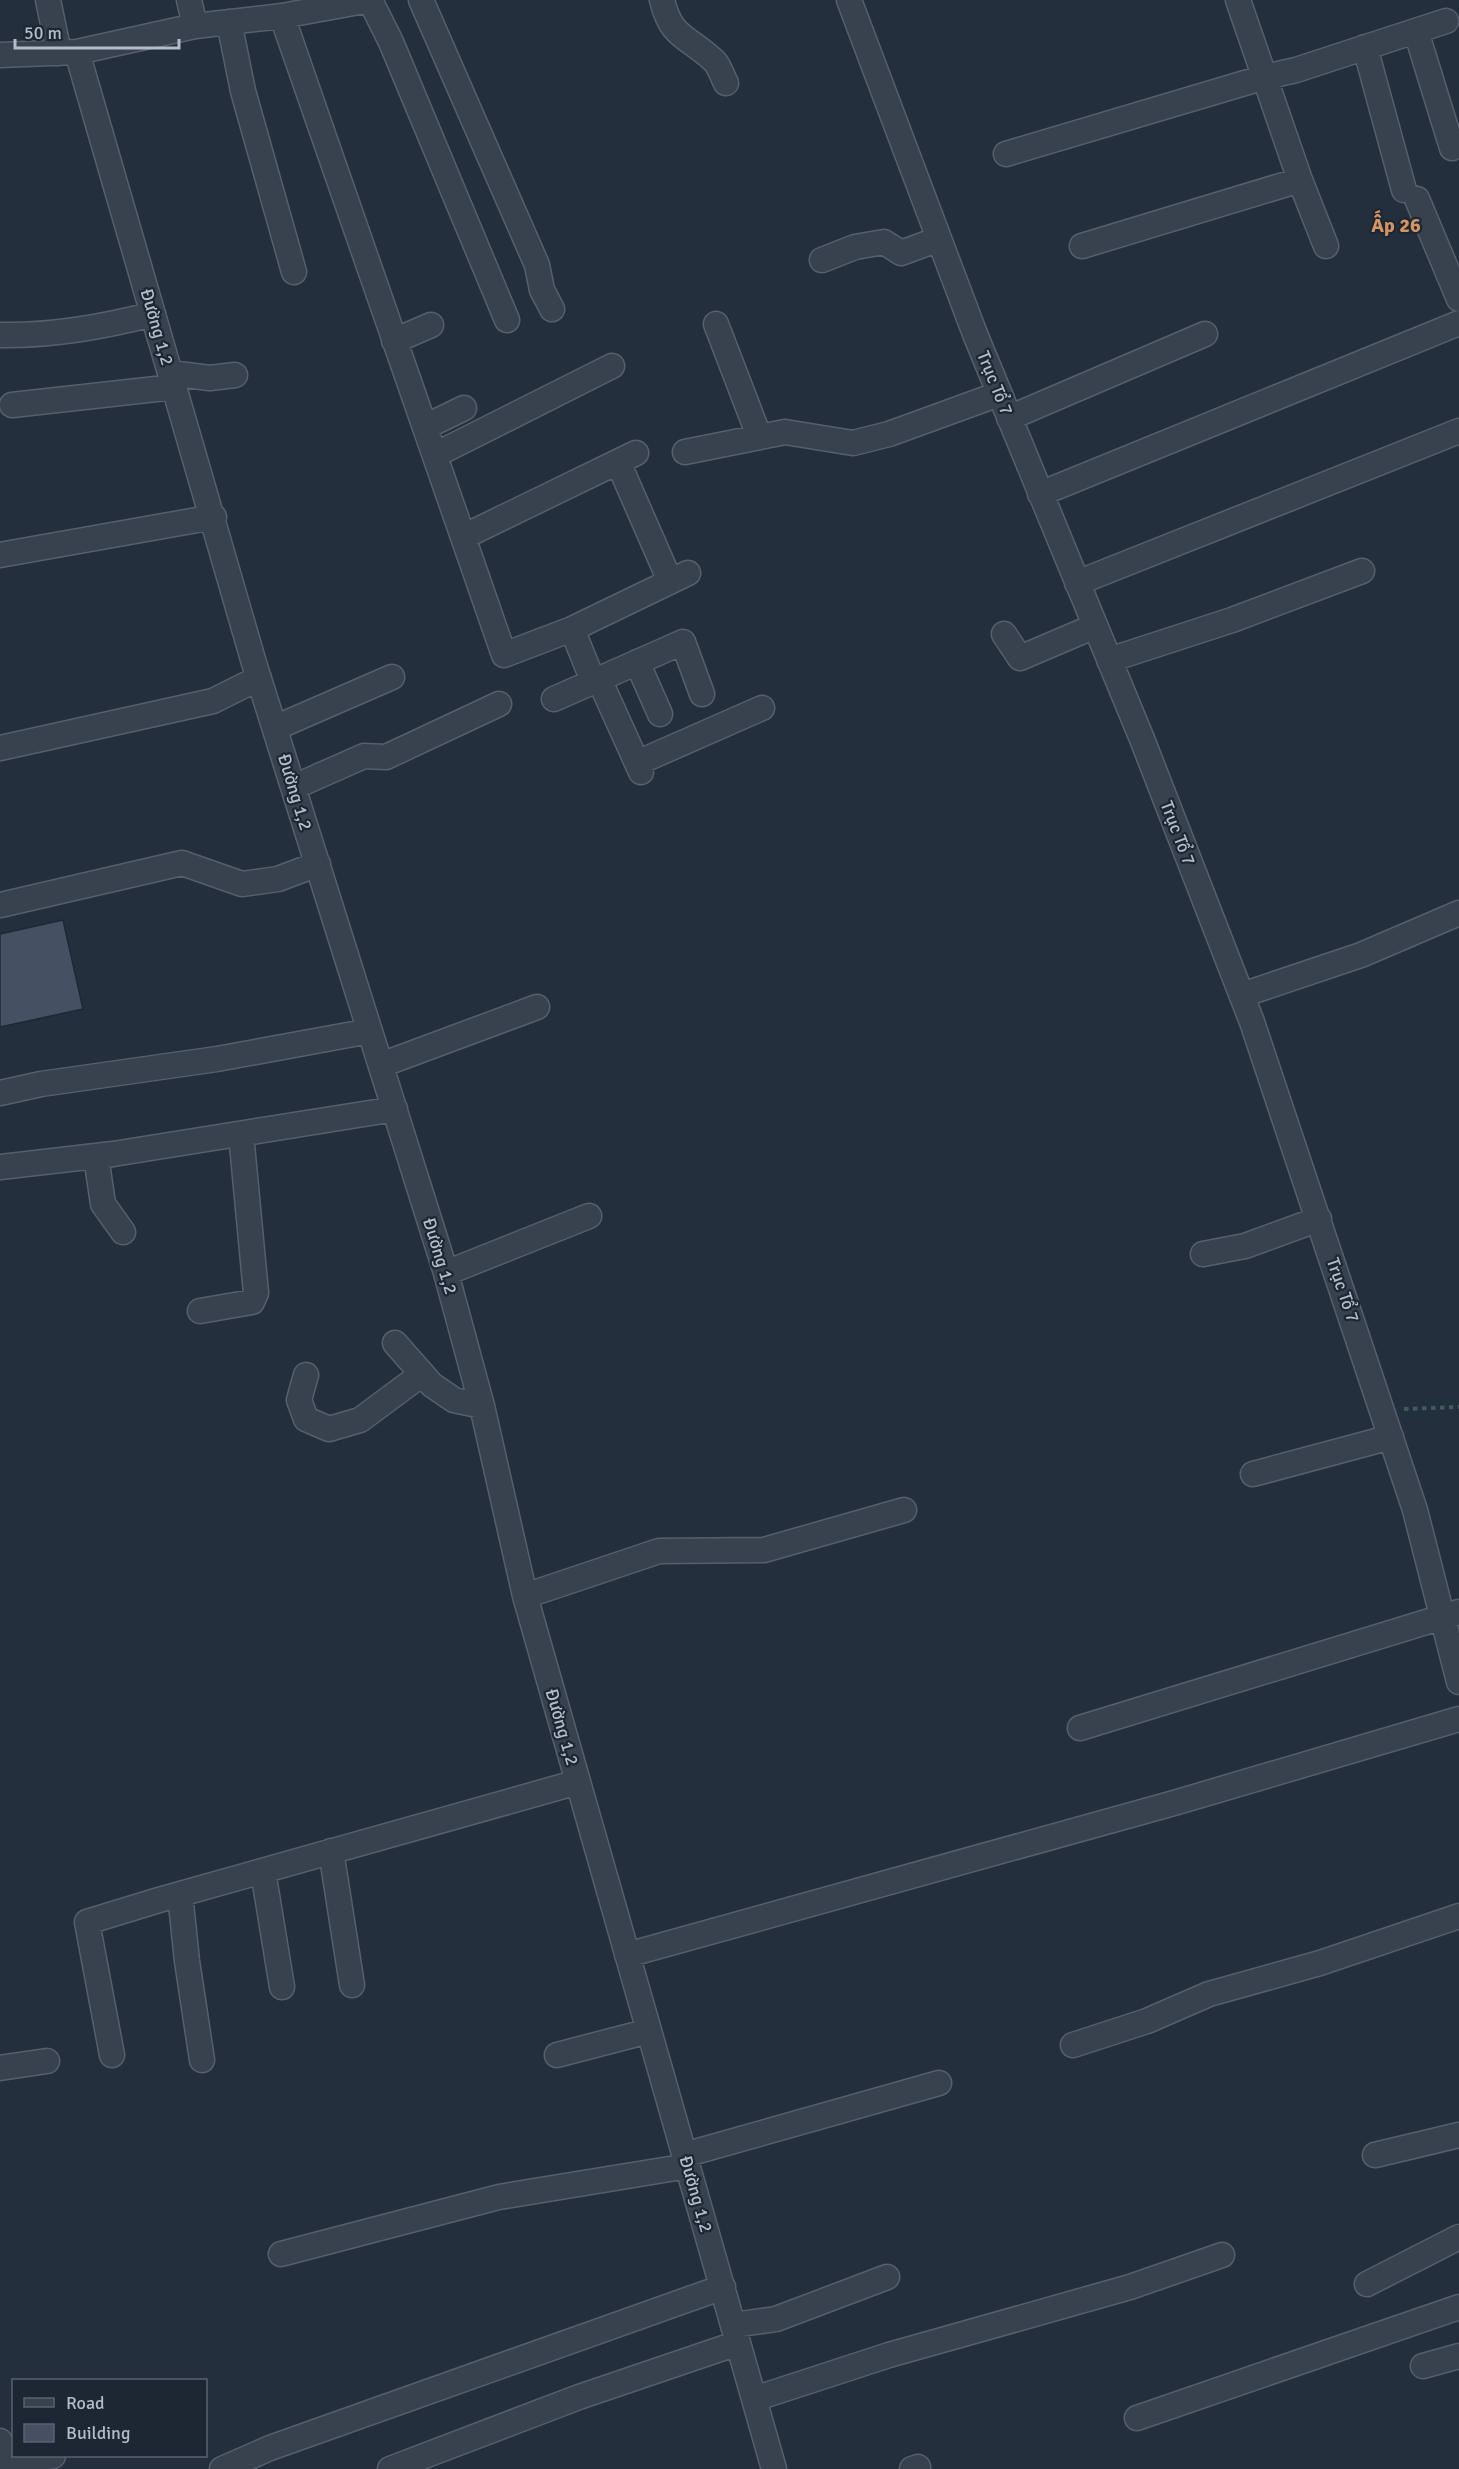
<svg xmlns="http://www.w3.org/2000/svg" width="1459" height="2469" viewBox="0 0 1459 2469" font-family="Signika,sans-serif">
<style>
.building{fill:#455162;stroke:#1f2835;stroke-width:1.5}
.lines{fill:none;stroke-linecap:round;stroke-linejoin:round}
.minor-casing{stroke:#565f6c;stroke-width:27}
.path{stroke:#44595c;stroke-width:4;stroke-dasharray:4.5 4.5;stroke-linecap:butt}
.minor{stroke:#38414e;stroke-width:24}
.labels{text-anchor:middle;stroke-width:4.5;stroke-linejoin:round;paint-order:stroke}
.street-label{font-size:18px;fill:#b4bcc9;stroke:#1d2633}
.neighbourhood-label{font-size:20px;font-weight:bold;fill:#d59563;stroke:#1d2633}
</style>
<rect width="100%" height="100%" fill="#242f3e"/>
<path class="building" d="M63 920 83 1009 0 1027V934Z"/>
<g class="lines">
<g class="minor-casing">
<path id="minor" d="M48 0 59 53
M189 0 195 26
M370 0 391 42 507 320
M421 0 537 265 542 290 552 309
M662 0C671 38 687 36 712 59 719 64 722 76 726 83
M849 0 975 334 1142 739 1252 1022 1415 1510 1459 1682
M282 16 504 655 572 629 688 573
M229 22 243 91 294 272
M1416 31 1452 148
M1365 47 1404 190
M77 52 254 663 446 1273 482 1406 525 1596 774 2469
M0 55 77 52 195 26 282 16 370 0
M1006 154 1265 77 1296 70 1446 21
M1300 180 1326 246
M1417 199 1459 299
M1082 246 1300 180 1238 0
M822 260 855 247 884 242 901 253 939 239
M716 324 759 436
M0 335C52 336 103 327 153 314
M394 341 431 325
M170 373 210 378 235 375
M12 405 174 387
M1009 418 1205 334
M425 427 464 408
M685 452 785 432 853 443 889 434 999 394
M435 455 612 366
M618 462 670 581
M1040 494 1459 323
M463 537 636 453
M0 555 214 517
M1077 583 1459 431
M572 629 593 681
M1004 634 1020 658 1095 626
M1109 660 1232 620 1362 571
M637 662 660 714
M599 679 641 772
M554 699 683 642 702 694
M275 728 392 677
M0 748 213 701 259 678
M637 763 762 708
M294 787 364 756 386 757 499 704
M0 905 182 863 242 884 278 879 318 864
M1242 995 1361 955 1459 913
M381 1065 537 1007
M0 1093 41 1084 217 1059 370 1031
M96 1156 103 1204 123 1232
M0 1167 113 1154 395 1109
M1203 1254 1245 1246 1319 1219
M446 1273 589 1216
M200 1311 252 1302 256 1293 241 1134
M395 1343 432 1385 454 1400 482 1406
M306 1375 299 1400 306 1419 329 1429 360 1420 422 1374
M1253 1474 1391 1437
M525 1596 659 1551 764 1550 904 1510
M1080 1728 1459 1612
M331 1851 352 1985
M263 1871 282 1987
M180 1894 187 1961 202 2060
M627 1955 1174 1803 1459 1719
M1073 2045 1147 2021 1209 1994 1320 1963 1459 1916
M112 2055 87 1922 159 1900 578 1782
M557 2055 649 2031
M0 2068 47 2061
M684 2155 939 2083
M1375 2155 1459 2135
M281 2254 499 2197 688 2166
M1367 2284 1459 2237
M734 2325 776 2319 887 2277
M1423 2366 1459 2356
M754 2399 889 2355 1130 2287 1222 2255
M1137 2418 1459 2307
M0 2441 8 2469
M7 2464 53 2456
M222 2469 270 2448 723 2287
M390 2469 579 2397 738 2343
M912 2469 918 2467"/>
</g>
<path class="path" d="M1404 1409 1459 1407"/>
<use href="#minor" class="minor"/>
</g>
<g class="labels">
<g class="street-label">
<text transform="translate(157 327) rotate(74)" y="6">Đường 1,2</text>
<text transform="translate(995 383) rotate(68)" y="6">Trục Tổ 7</text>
<text transform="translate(295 792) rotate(73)" y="6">Đường 1,2</text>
<text transform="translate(1178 833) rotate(69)" y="6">Trục Tổ 7</text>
<text transform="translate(440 1256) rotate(73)" y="6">Đường 1,2</text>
<text transform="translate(1343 1290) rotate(71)" y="6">Trục Tổ 7</text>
<text transform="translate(562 1727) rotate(74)" y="6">Đường 1,2</text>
<text transform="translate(696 2194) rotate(74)" y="6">Đường 1,2</text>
</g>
<g class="neighbourhood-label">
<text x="1396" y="232">Ấp 26</text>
</g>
</g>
<rect x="12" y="2379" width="195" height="78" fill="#1d2633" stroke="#59626f" stroke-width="1.5"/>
<rect x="24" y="2398" width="30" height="9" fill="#38414e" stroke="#59626f" stroke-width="1.5"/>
<text x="66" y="2409" font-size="18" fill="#b4bcc9">Road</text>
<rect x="24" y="2424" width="30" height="18" fill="#455162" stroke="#59626f" stroke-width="1.5"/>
<text x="66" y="2439" font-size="18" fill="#b4bcc9">Building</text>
<path d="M15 39v9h164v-9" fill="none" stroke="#b4bcc9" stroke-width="3"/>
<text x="24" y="39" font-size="18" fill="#b4bcc9" stroke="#1d2633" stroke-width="4.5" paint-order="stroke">50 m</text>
</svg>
